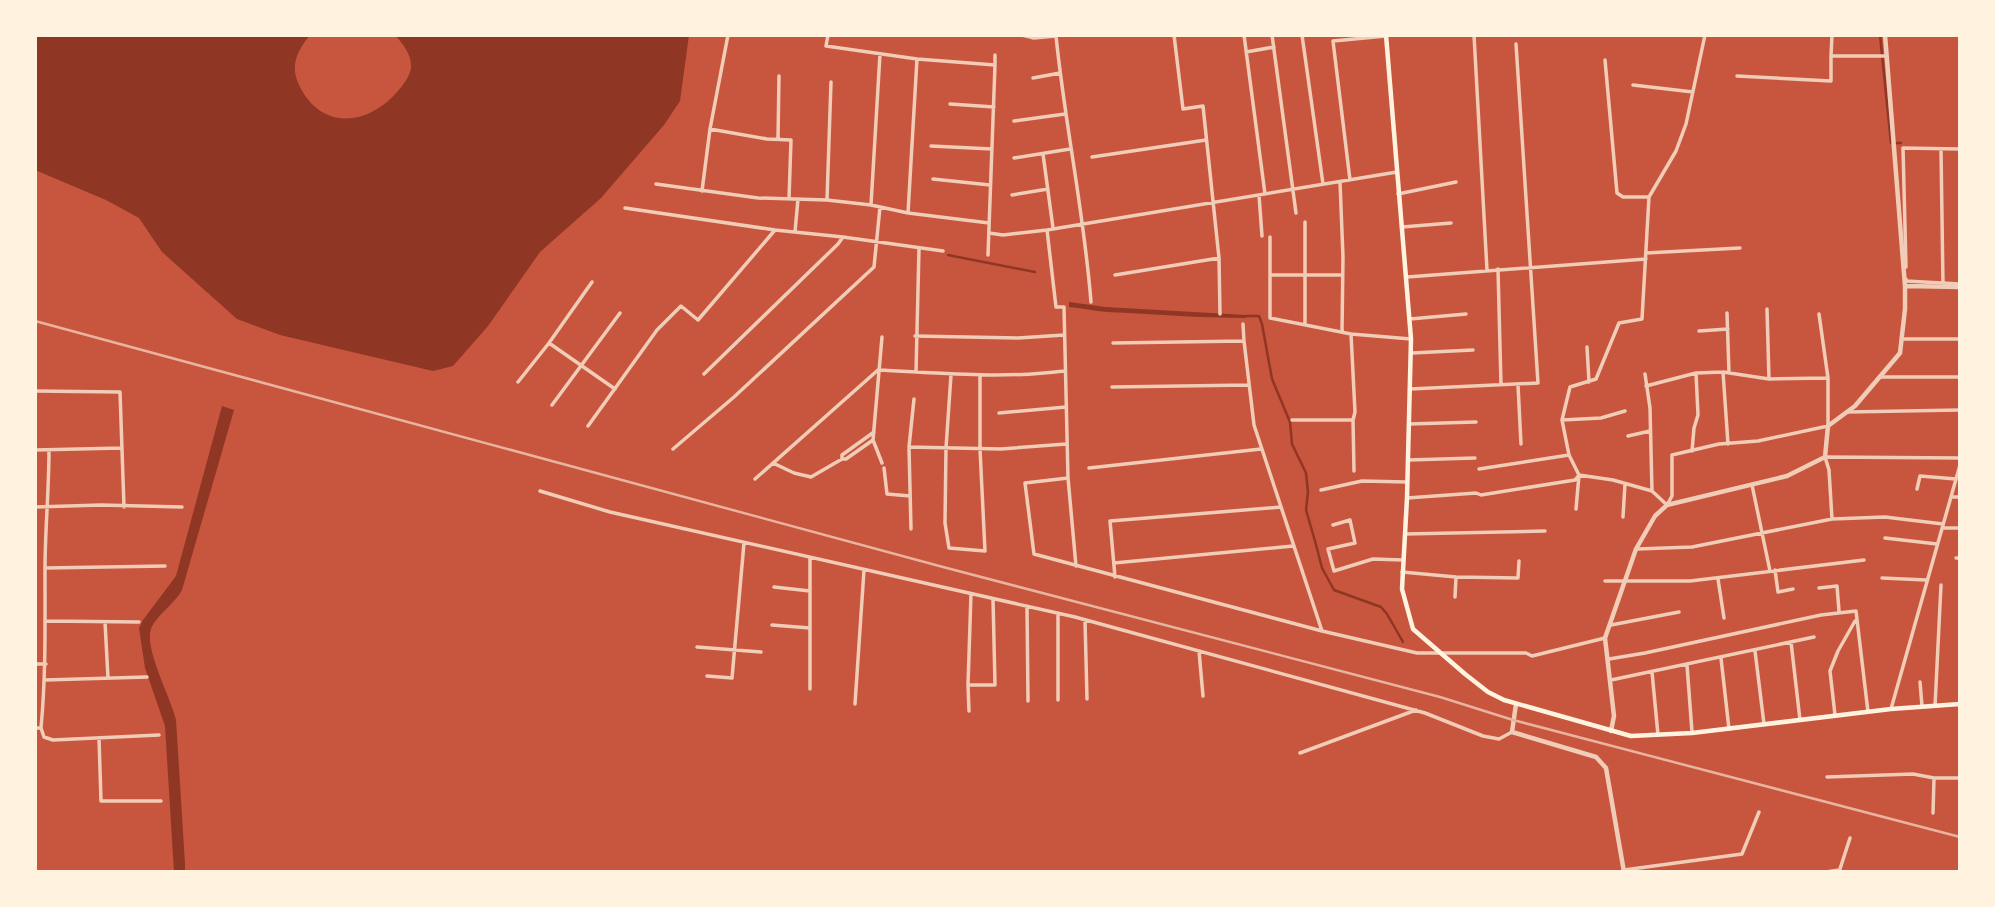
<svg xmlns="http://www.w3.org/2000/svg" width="1995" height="907" viewBox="0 0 1995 907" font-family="'DejaVu Sans',sans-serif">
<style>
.water{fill:#8f3625}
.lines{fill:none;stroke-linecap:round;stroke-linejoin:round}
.stream{stroke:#8f3625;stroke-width:2.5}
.minor{stroke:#f1ccb7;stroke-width:3.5}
.tertiary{stroke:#f1ccb7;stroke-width:4.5}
.secondary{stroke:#fff3e0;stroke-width:4.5}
.rail{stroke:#e9b49f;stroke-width:2.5}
</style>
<rect width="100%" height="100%" fill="#c8553d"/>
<path class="water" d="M35 35H310C296 52 289 68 301 89 324 131 369 125 398 91 403 85 410 76 411 68 412 55 403 44 395 35H689L680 101 664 125 601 198 540 252 488 326 453 366 433 371 280 335 237 319 162 252 139 218 106 200 35 170Z
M1069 302 1105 307 1246 315V318C1200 318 1154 314 1107 312 1094 311 1082 308 1069 307Z
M222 406 234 410 182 590C175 603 155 617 151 629 144 649 171 698 176 720L185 864V872H174L165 726 145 668 139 628 143 620 176 576Z"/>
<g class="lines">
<path class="stream" d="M1880 35 1891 143H1901
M948 255 1035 272
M1246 316H1259L1262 324 1272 379 1290 422 1292 444 1306 473 1308 492 1306 510 1315 541 1322 568 1334 590 1381 607 1387 614 1403 642"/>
<path class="minor" d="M828 35 826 46 917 59 995 65 988 255
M1022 35 1034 38 1056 36C1065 125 1084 212 1091 302
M1174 35 1183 109 1203 106 1219 258 1220 314
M1244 35 1265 194
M1272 35 1296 213
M1302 35 1323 184
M1474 35 1487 270
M1246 52 1274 47
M1831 56 1832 35
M1605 60 1617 193 1623 197H1649
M995 65V55
M1737 76 1831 81V56H1886
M1033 78 1060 73
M1633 85 1693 92
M950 104 994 107
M1014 121 1065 114
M710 129 767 139 791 140 789 199
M778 139 779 76
M931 146 992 149
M1941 149 1943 285
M1043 154 1053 228
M1092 157 1206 140
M1014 158 1070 149
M933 179 990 185
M1350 180 1333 41 1386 36
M1340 182 1343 257 1342 332
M656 184 758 198 827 200 871 205 908 213 989 223
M702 191 710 129 728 35
M1398 194 1456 182
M1012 195 1048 189
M1259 195 1262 236
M827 200 831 82
M871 205 880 54
M625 208 775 230
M908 213 917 59
M1402 227 1451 223
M1047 230 1056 307H1064L1068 478 1076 566
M795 232 798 199
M989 233 1003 235 1047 230 1397 172
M1270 237V318L1351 334 1411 339
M1646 253 1740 248
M1906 267 1903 148 1960 149
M1498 269 1501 385
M1115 275 1219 258
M1270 275H1341
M1407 277 1646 259
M1906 279V281L1960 284
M1767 309 1769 379
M1727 313 1729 373
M1819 314 1828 378
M1410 319 1466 314
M1305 323V222
M1243 324 1244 341
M1699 331 1728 329
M1351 334 1355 412 1353 420 1354 471
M915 336 1018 338 1064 335
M882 337 873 440 882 463
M1902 339H1960
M549 343 592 282
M1113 343 1244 341 1254 425 1322 631
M1587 347 1589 382
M1412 353 1473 350
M916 372 919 249
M1723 372 1728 444
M704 374 838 244 843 237
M1645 374 1650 408 1652 491 1667 505 1672 496V455L1719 444 1758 441 1828 426V378L1769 379 1723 372 1696 373 1646 386
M951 375 946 448 945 523 949 548 985 551 980 449V376
M1879 377H1960
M518 382 549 343 615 389
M1518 385 1521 444
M1112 387 1249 385
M1410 389 1538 383 1516 44
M35 391 120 392 124 507
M552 405 620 313
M1848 412 1960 410
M999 413 1066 407
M1292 420H1353
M1562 420 1601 418 1625 411
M1409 424 1476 422
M588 426 657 330 681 306 698 320 775 230 843 237 943 251
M1628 436 1650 431
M909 447 1001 449 1066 444
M673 449 734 397 874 267 880 207
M35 450 122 448
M1692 451 1694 428 1698 415 1696 373
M842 459V455L874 432
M1408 460 1475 458
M773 463 794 473 811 477 842 459H846L873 440
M884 468 887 494 910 496
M1089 468 1261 449
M1479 469 1569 455
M1068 478 1025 483 1034 554 1322 631 1417 653H1526L1532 656 1605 638
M755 479 878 370C941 373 1002 379 1064 371
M1752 485 1770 571
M1917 489 1920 476 1956 479
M1321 490 1362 481 1407 482
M540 491 610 512 1075 617 1425 713 1483 736 1499 739 1512 732
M1951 497H1960
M1407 498 1476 493 1481 495 1575 480 1579 475 1613 480 1652 491
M35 507 101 505 182 507
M1576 509 1579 475 1569 455 1562 420 1570 387 1596 379 1619 323 1642 319 1649 197 1676 151 1686 124 1705 35
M1623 517 1625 484
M1832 519 1829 470 1825 457 1960 458
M1333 525 1350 520 1355 543 1328 549 1334 571 1373 559 1403 560
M1942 528H1960
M911 529 909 447 914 399
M1405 534 1545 531
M1885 538 1937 544
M1637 549 1692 547 1832 519 1885 517 1943 524
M810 558V689
M1956 558H1960
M1114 563 1293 546
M45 568 165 566
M1775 570 1778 592 1793 589
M1402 572 1456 577 1518 578 1519 561
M1115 577 1110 521 1281 507
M1882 578 1926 580
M1718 579 1724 618
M1605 581H1690L1864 560
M774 587 810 591
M1819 588 1837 586 1839 611
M1455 597 1456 577
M1027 606 1028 701
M1058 613V700
M1085 620 1087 699
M46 621 139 622
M105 622 108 678
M772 625 810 628
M1611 625 1679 612
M1791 642 1800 720
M697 647 761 652
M1199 651 1203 696
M1755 651 1764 724
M1721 658 1729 729
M1609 659 1645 653 1821 615 1856 611 1868 712
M35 664H46
M1687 665 1692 732
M1652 672 1658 735
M707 676 732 678 744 543
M45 680 147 677
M1611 680 1814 637
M1920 682 1922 706
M968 685 971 594
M855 704 864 570
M1935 706 1941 585
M1891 709 1960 465
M969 711 968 685H995L993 599
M1835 715 1830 671 1838 651 1855 621
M35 728H41C46 675 45 623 45 570 45 530 49 490 49 450
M41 728 44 737 53 740 159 735
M99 738 101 801H161
M1300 753 1416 710
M1827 777 1913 774 1934 778H1960
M1933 813 1934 778
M1624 870 1742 854 1759 812
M1826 872 1839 870
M1839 872 1850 838"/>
<path class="tertiary" d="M1905 286 1960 287
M1516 704 1512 732 1596 757 1606 768 1624 872
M1611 731 1614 716 1605 638 1636 549 1655 516 1667 505 1787 476 1825 457 1828 426 1855 406 1900 353 1905 309V286L1885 35"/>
<path class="secondary" d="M1386 35 1411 339 1407 498 1402 589 1413 629 1465 674 1488 692 1504 700 1631 736 1692 733 1891 709 1960 704"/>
<path class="rail" d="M35 321 943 567 1440 697 1513 720 1960 837"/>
</g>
<rect width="1995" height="907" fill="none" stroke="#fff3e0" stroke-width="74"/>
</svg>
